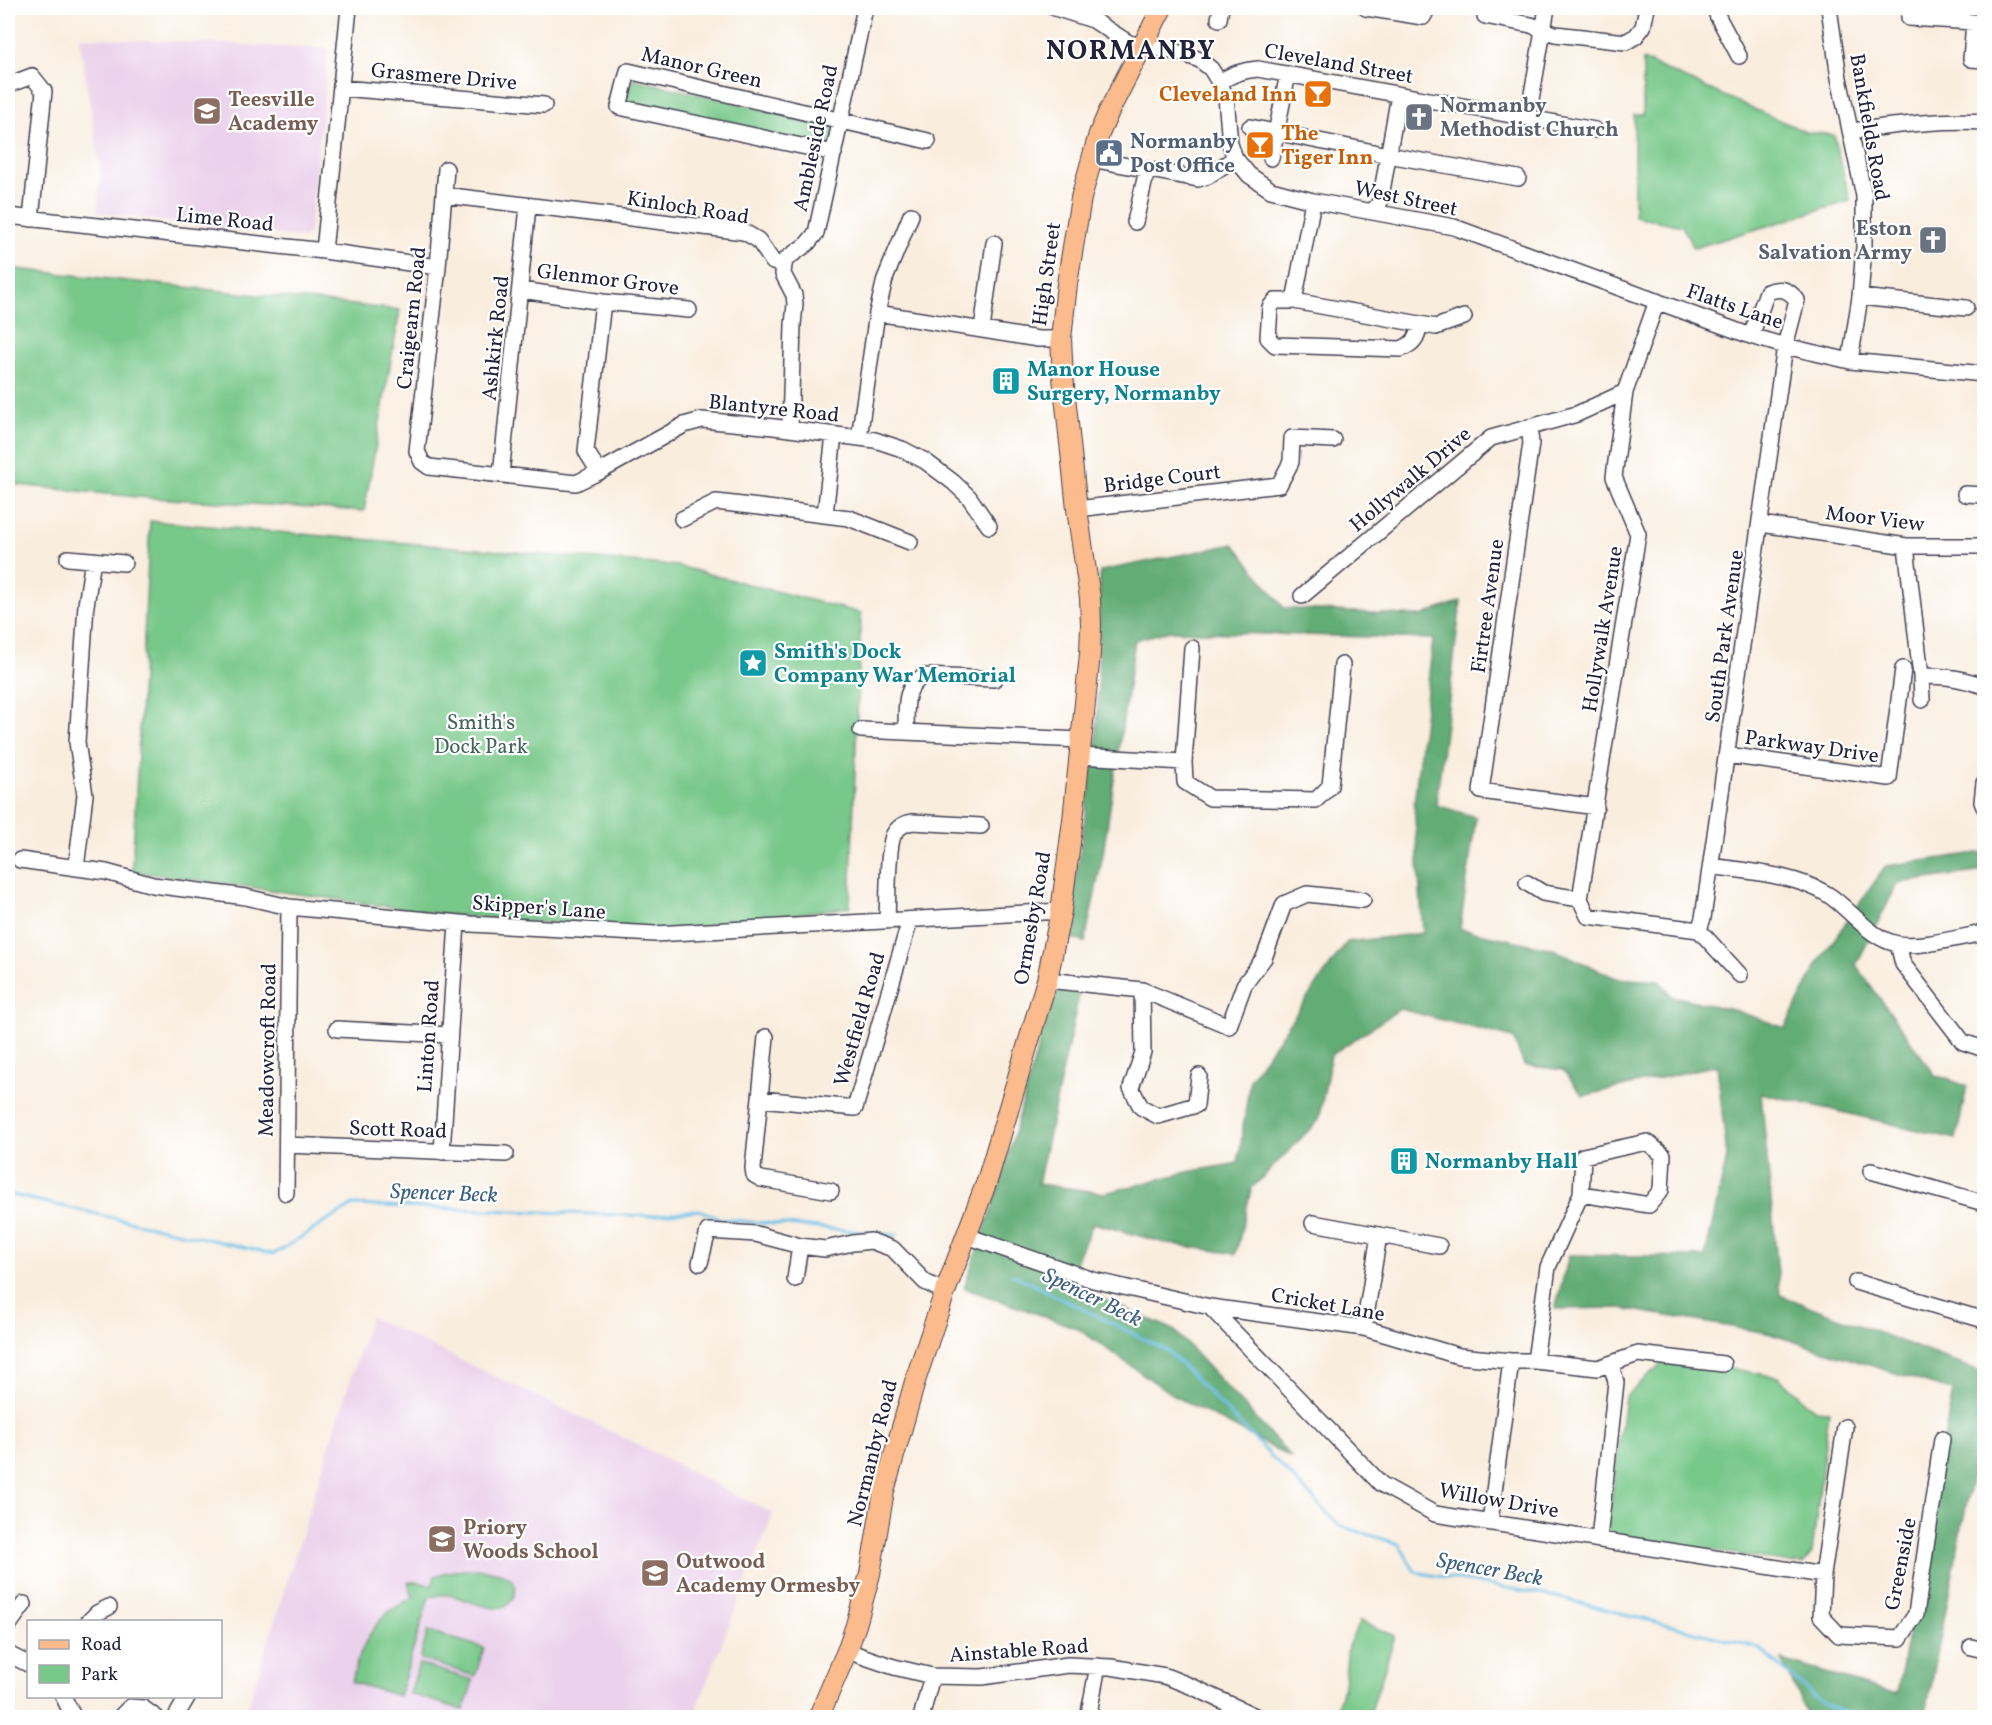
<svg xmlns="http://www.w3.org/2000/svg" width="1992" height="1725" viewBox="0 0 1992 1725" font-family="Vollkorn,serif">
<style>
.built{fill:#ebd1eb}
.green{fill:#78c88a;stroke:#4d7562;stroke-width:1.5}
.forest{fill:#62ac76;stroke:#426758;stroke-width:1.5}
.lines{fill:none;stroke-linecap:round;stroke-linejoin:round}
.stream{stroke:#68bde5;stroke-width:3}
.minor-casing{stroke:#424053;stroke-width:18}
.major-casing{stroke:#424053;stroke-width:22}
.minor{stroke:#fff;stroke-width:15}
.major{stroke:#fbbb8d;stroke-width:20}
.labels{text-anchor:middle;stroke-width:4.5;stroke-linejoin:round;paint-order:stroke}
.street-label{font-size:21px;fill:#22223b;stroke:#fff}
.food-label{font-size:21px;font-weight:bold;fill:#c56008;stroke:#fff;text-anchor:end}
.education-label{font-size:21px;font-weight:bold;fill:#785e54;stroke:#fff;text-anchor:start}
.worship-label{font-size:21px;font-weight:bold;fill:#5b616d;stroke:#fff;text-anchor:start}
.service-label{font-size:21px;font-weight:bold;fill:#4e5e75;stroke:#fff;text-anchor:start}
.culture-label{font-size:21px;font-weight:bold;fill:#0d838f;stroke:#fff;text-anchor:start}
.park-label{font-size:21px;fill:#44645b;stroke:#fff}
.water-label{font-size:22px;font-style:italic;fill:#3e607f;stroke:#fff}
.district-label{font-size:27px;font-weight:bold;letter-spacing:1.5px;fill:#22223b;stroke:#fff}
</style>
<rect width="100%" height="100%" fill="#fff"/>
<filter id="ink" filterUnits="userSpaceOnUse"><feTurbulence type="fractalNoise" baseFrequency=".0167" numOctaves="2"/><feDisplacementMap in="SourceGraphic" scale="12" xChannelSelector="R" yChannelSelector="G"/><feConvolveMatrix kernelMatrix="1 2 1 2 8 2 1 2 1" color-interpolation-filters="sRGB"/></filter>
<filter id="wash" filterUnits="userSpaceOnUse"><feTurbulence type="fractalNoise" baseFrequency=".008" numOctaves="4" result="noise"/><feDisplacementMap in="SourceGraphic" scale="24" xChannelSelector="R" yChannelSelector="G"/><feGaussianBlur stdDeviation="1.35" result="paint"/><feColorMatrix in="noise" values="0 0 0 0 0 0 0 0 0 0 0 0 0 0 0 0 0 1.4 0 .05"/><feComposite in="paint" operator="in"/></filter>
<g filter="url(#wash)">
<rect width="100%" height="100%" fill="#f9edde"/>
<path class="built" d="M79 37 329 49 309 232 303 238 97 213 101 172Z
M370 1317 643 1447 773 1514 713 1666 694 1717 244 1718Z"/>
<path class="green" d="M1643 60 1806 132 1834 135 1850 201 1694 248 1682 226 1634 216V115H1643Z
M633 79 836 126 833 149 624 104Z
M8 268 400 310 364 511 137 497 8 484Z
M150 521 678 566 861 613 850 907 664 932 449 915 132 871Z
M1662 1363 1727 1368 1778 1377 1815 1410 1829 1411 1812 1553 1802 1565 1607 1533 1625 1397Z
M473 1569C488 1570 526 1573 513 1598 502 1621 465 1597 448 1595 441 1594 435 1596 429 1597L399 1696 352 1682C357 1658 367 1633 385 1615 393 1608 404 1603 413 1597L408 1582H419L432 1586 435 1576 447 1572Z
M1360 1621 1395 1636 1369 1717H1334L1344 1685 1348 1646Z
M428 1631 484 1648 475 1676 420 1659Z
M419 1664 473 1680 464 1710 410 1694Z"/>
<path class="forest" d="M1234 544 1284 608 1421 616 1461 601 1436 805 1476 817 1460 929 1553 949 1616 978 1659 981 1672 996 1737 1011 1785 1028 1819 961 1886 866 1984 852V871L1898 883 1856 965 1935 1075 1967 1086 1956 1139 1761 1093 1780 1295 1984 1373V1413L1925 1717H1808L1782 1660 1897 1694 1953 1391 1767 1333 1621 1308 1555 1309 1569 1255 1705 1257 1727 1157 1717 1065 1583 1096 1563 1070 1524 1065 1513 1038 1400 1009 1331 1055 1319 1120 1251 1189 1236 1254 1165 1243 1093 1223 1078 1257 1070 1285 1174 1330 1292 1458 1173 1395 1077 1328 964 1288 1000 1185 1053 992 1080 991 1038 1184 1105 1193 1187 1172 1238 1163 1250 1079 1347 942 1423 933 1414 804 1433 639 1169 631 1135 640 1103 854 1085 942 1067 938 1097 736 1100 571Z"/>
<g class="lines">
<path class="stream" d="M8 1194 274 1254 353 1205 649 1216 700 1210 720 1219 897 1235
M1012 1274 1168 1351 1340 1526 1399 1544 1415 1572 1557 1597 1759 1648 1825 1706 1863 1718"/>
</g>
</g>
<g filter="url(#ink)">
<g class="lines">
<g class="minor-casing">
<path id="minor" d="M1055 8 1093 20 1129 43 1181 53 1200 60 1211 69 1219 82 1226 97 1230 144 1235 158 1249 175 1271 190 1313 201 1454 227 1751 336 1785 346 1850 361 1984 374
M1366 8 1423 17 1428 8
M1718 8 1717 15 1739 56
M1829 8 1839 78 1864 196V247L1860 297 1850 361
M1910 8 1909 18 1974 22 1971 59 1984 60
M1485 16 1531 25 1555 34 1626 42 1636 36 1643 27 1647 8
M1219 19 1221 8
M1219 82C1233 74 1243 70 1258 69L1595 130
M8 85 32 76 44 91 31 219
M341 88 544 105
M1528 117 1547 8
M1250 127 1388 155 1518 178
M1850 131C1895 126 1940 119 1984 122
M834 153 619 107 628 71 928 141
M1271 158 1288 74
M1091 159 1198 179 1208 176 1235 158
M446 169 438 267 417 451 422 462 429 467 576 483 599 472 684 425 702 420 774 427 875 440 902 449 925 461 953 482 969 497 989 526
M444 195 744 232 758 240 773 262 784 265 783 274 794 295 795 304 793 325 790 429
M1373 211 1380 202 1399 95
M8 216 324 251 438 267
M1135 222 1147 170
M324 251 349 8
M784 265 786 259 807 244 816 233 865 8
M521 290 603 302 689 310
M1860 297 1966 308
M1294 301 1313 201
M877 313 1038 339H1061
M1419 325C1418 338 1413 344 1401 349L1275 345 1268 338 1270 307 1275 301H1294L1436 327 1464 317
M982 329 994 243
M1529 427 1531 443 1481 791 1596 807
M859 438 877 313 885 279 911 215
M599 472 586 451 603 302
M501 475 528 206
M1965 494 1984 495
M1077 509 1279 485 1291 462 1292 438 1333 440
M825 514 834 435
M682 519 716 502 759 507 849 518 910 542
M1761 524 1906 546H1984
M1906 546 1921 676C1947 676 1960 678 1984 686
M68 558 124 563
M1302 596 1491 438 1577 414 1625 392
M1192 648 1184 762 1185 782 1210 798 1316 800 1330 786 1342 665
M1921 676 1922 700
M861 730 1081 740
M906 732C907 710 902 687 924 676L994 679
M1727 755 1889 778 1903 669
M1080 756 1184 762
M1984 783 1982 802 1984 807
M20 860 106 872 153 885 246 897 289 907 471 924 655 934 1061 911
M1711 866C1749 872 1793 874 1827 894 1850 908 1869 939 1898 944 1921 948 1960 937 1984 933
M76 868 85 795 77 742 86 605 93 560
M1527 883 1543 893 1580 899 1588 916 1699 930 1740 975
M1580 899 1638 534 1614 477 1625 392 1657 301
M887 921C888 904 887 846 894 834 898 827 905 823 913 822L981 826
M1699 930 1703 918 1785 346 1797 300C1788 289 1781 287 1767 292L1751 336
M1898 944 1903 964 1963 1042 1984 1049
M1047 980 1142 990 1229 1026 1244 985 1264 958 1284 904 1307 894 1363 900
M1142 990 1143 1052 1131 1088 1141 1107 1158 1116 1196 1105 1199 1076
M337 1029 449 1035
M766 1037 753 1168 754 1175 761 1179 831 1191
M760 1099 855 1108 910 920
M287 1145 506 1154
M442 1152 457 923
M1871 1171 1984 1203
M286 1193 289 907
M1313 1223 1439 1246
M967 1236 1093 1280 1210 1307 1364 1328 1459 1356 1511 1361H1535L1598 1368 1638 1354 1723 1364
M700 1263 708 1231 756 1234 800 1246 825 1249 853 1243 871 1241 893 1249 925 1282 945 1292
M795 1279 800 1246
M1856 1282 1984 1320
M1210 1307 1381 1484 1435 1514 1823 1575
M1364 1328 1379 1235
M1535 1361 1548 1267 1581 1194 1649 1205 1661 1190 1663 1155 1647 1142 1583 1156 1581 1194
M1845 1427 1823 1575 1821 1616 1839 1635 1900 1638 1916 1614 1942 1439
M1490 1522 1511 1361
M1599 1539 1616 1382 1611 1364
M88 1622 97 1613 109 1607
M8 1626 24 1604
M1971 1647 1984 1650
M847 1651 894 1667 932 1676 982 1677 1068 1665 1111 1667 1165 1676 1193 1687 1259 1718
M8 1654 28 1664
M63 1696 74 1718
M119 1718 130 1707 143 1708 157 1718
M175 1718 188 1696
M921 1718 932 1676
M1088 1718 1098 1666"/>
</g>
<g class="major-casing">
<path id="major" d="M818 1718 847 1651 856 1625 870 1574 884 1491 916 1378 945 1292 987 1181 1047 980 1061 911 1073 820 1090 654 1091 624 1090 598 1077 509 1063 377 1061 339 1067 284 1081 198 1099 134 1110 109 1162 8"/>
</g>
<use href="#minor" class="minor"/>
<use href="#major" class="major"/>
</g>
</g>
<defs>
<g id="bar-square" transform="scale(1.5)"><rect x="-9" y="-9" width="18" height="18" rx="4" fill="#e8710a" stroke="#fff"/><path d="M-6-5H6L.8 .8V4.5H3.5V6h-7V4.5H-.8V.8Z" fill="#fff"/></g>
<g id="school-square" transform="scale(1.5)"><rect x="-9" y="-9" width="18" height="18" rx="4" fill="#8d6e63" stroke="#fff"/><path d="M0-5L7-2L0 1L-7-2ZM-4 1L0 2.5L4 1V4Q0 6-4 4Z" fill="#fff"/></g>
<g id="church-square" transform="scale(1.5)"><rect x="-9" y="-9" width="18" height="18" rx="4" fill="#6b7280" stroke="#fff"/><path d="M-1.2-6h2.4v3.5h3.3v2.4h-3.3V6h-2.4V-.1h-3.3v-2.4h3.3Z" fill="#fff"/></g>
<g id="civic-square" transform="scale(1.5)"><rect x="-9" y="-9" width="18" height="18" rx="4" fill="#5c6f8a" stroke="#fff"/><path d="M-.6-6.5H3V-4.5H.6V-3L4-1V1h2V6H-6V1h2V-1L-.6-3ZM-1.2 2.5V6h2.4V2.5Z" fill="#fff"/></g>
<g id="building-square" transform="scale(1.5)"><rect x="-9" y="-9" width="18" height="18" rx="4" fill="#0f9aa8" stroke="#fff"/><path d="M-4-6H4V6H1V3H-1V6H-4ZM-2.5-4.3h1.7v1.8h-1.7ZM.8-4.3h1.7v1.8H.8ZM-2.5-1h1.7V.8h-1.7ZM.8-1h1.7V.8H.8Z" fill="#fff"/></g>
<g id="sight-square" transform="scale(1.5)"><rect x="-9" y="-9" width="18" height="18" rx="4" fill="#0f9aa8" stroke="#fff"/><path d="M0-6L1.8-2.2L6-1.7L2.9 1.2L3.7 5.4L0 3.3L-3.7 5.4L-2.9 1.2L-6-1.7L-1.8-2.2Z" fill="#fff"/></g>
</defs>
<g fill-rule="evenodd">
<use href="#bar-square" x="1318" y="94"/>
<use href="#school-square" x="207" y="111"/>
<use href="#church-square" x="1419" y="117"/>
<use href="#bar-square" x="1260" y="145"/>
<use href="#civic-square" x="1109" y="153"/>
<use href="#church-square" x="1933" y="240"/>
<use href="#building-square" x="1006" y="381"/>
<use href="#sight-square" x="753" y="663"/>
<use href="#building-square" x="1404" y="1161"/>
<use href="#school-square" x="442" y="1539"/>
<use href="#school-square" x="655" y="1573"/>
</g>
<g class="labels">
<g class="street-label">
<text transform="translate(1339 63) rotate(10)" y="7">Cleveland Street</text>
<text transform="translate(702 67) rotate(13)" y="7">Manor Green</text>
<text transform="translate(444 76) rotate(5)" y="7">Grasmere Drive</text>
<text transform="translate(1870 127) rotate(80)" y="7">Bankfields Road</text>
<text transform="translate(815 138) rotate(-78)" y="7">Ambleside Road</text>
<text transform="translate(1406 198) rotate(12)" y="7">West Street</text>
<text transform="translate(688 207) rotate(9)" y="7">Kinloch Road</text>
<text transform="translate(225 219) rotate(6)" y="7">Lime Road</text>
<text transform="translate(1046 274) rotate(-82)" y="7">High Street</text>
<text transform="translate(608 279) rotate(7)" y="7">Glenmor Grove</text>
<text transform="translate(1735 306) rotate(19)" y="7">Flatts Lane</text>
<text transform="translate(411 318) rotate(-84)" y="7">Craigearn Road</text>
<text transform="translate(495 338) rotate(-84)" y="7">Ashkirk Road</text>
<text transform="translate(774 408) rotate(6)" y="7">Blantyre Road</text>
<text transform="translate(1162 478) rotate(-7)" y="7">Bridge Court</text>
<text transform="translate(1410 479) rotate(-40)" y="7">Hollywalk Drive</text>
<text transform="translate(1875 518) rotate(7)" y="7">Moor View</text>
<text transform="translate(1487 606) rotate(-82)" y="7">Firtree Avenue</text>
<text transform="translate(1602 629) rotate(-81)" y="7">Hollywalk Avenue</text>
<text transform="translate(1724 636) rotate(-82)" y="7">South Park Avenue</text>
<text transform="translate(1812 746) rotate(8)" y="7">Parkway Drive</text>
<text transform="translate(539 907) rotate(4)" y="7">Skipper's Lane</text>
<text transform="translate(1032 918) rotate(-80)" y="7">Ormesby Road</text>
<text transform="translate(859 1019) rotate(-74)" y="7">Westfield Road</text>
<text transform="translate(428 1036) rotate(-86)" y="7">Linton Road</text>
<text transform="translate(267 1050) rotate(-89)" y="7">Meadowcroft Road</text>
<text transform="translate(398 1129) rotate(2)" y="7">Scott Road</text>
<text transform="translate(1328 1304) rotate(10)" y="7">Cricket Lane</text>
<text transform="translate(872 1453) rotate(-76)" y="7">Normanby Road</text>
<text transform="translate(1499 1500) rotate(10)" y="7">Willow Drive</text>
<text transform="translate(1900 1564) rotate(-79)" y="7">Greenside</text>
<text transform="translate(1019 1650) rotate(-4)" y="7">Ainstable Road</text>
</g>
<g class="food-label">
<text x="1297" y="101">Cleveland Inn</text>
<text x="1281" y="140" text-anchor="start">The<tspan x="1281" dy="24">Tiger Inn</tspan></text>
</g>
<g class="education-label">
<text x="228" y="106">Teesville<tspan x="228" dy="24">Academy</tspan></text>
<text x="463" y="1534">Priory<tspan x="463" dy="24">Woods School</tspan></text>
<text x="676" y="1568">Outwood<tspan x="676" dy="24">Academy Ormesby</tspan></text>
</g>
<g class="worship-label">
<text x="1440" y="112">Normanby<tspan x="1440" dy="24">Methodist Church</tspan></text>
<text x="1912" y="235" text-anchor="end">Eston<tspan x="1912" dy="24">Salvation Army</tspan></text>
</g>
<g class="service-label">
<text x="1130" y="148">Normanby<tspan x="1130" dy="24">Post Office</tspan></text>
</g>
<g class="culture-label">
<text x="1027" y="376">Manor House<tspan x="1027" dy="24">Surgery, Normanby</tspan></text>
<text x="774" y="658">Smith's Dock<tspan x="774" dy="24">Company War Memorial</tspan></text>
<text x="1425" y="1168">Normanby Hall</text>
</g>
<g class="park-label">
<text x="481" y="729">Smith's<tspan x="481" dy="24">Dock Park</tspan></text>
</g>
<g class="water-label">
<text transform="translate(444 1192) rotate(2)" y="8">Spencer Beck</text>
<text transform="translate(1093 1296) rotate(26)" y="8">Spencer Beck</text>
<text transform="translate(1490 1568) rotate(10)" y="8">Spencer Beck</text>
</g>
<g class="district-label">
<text x="1131" y="59">NORMANBY</text>
</g>
</g>
<rect width="1992" height="1725" fill="none" stroke="#fff" stroke-width="30"/>
<rect x="27" y="1620" width="195" height="78" fill="#ffffff" stroke="#a7a7b1" stroke-width="1.5"/>
<rect x="39" y="1640" width="30" height="9" fill="#fbbb8d" stroke="#a7a7b1" stroke-width="1.5"/>
<text x="81" y="1650" font-size="18" fill="#22223b">Road</text>
<rect x="39" y="1665" width="30" height="18" fill="#78c88a" stroke="#a7a7b1" stroke-width="1.5"/>
<text x="81" y="1680" font-size="18" fill="#22223b">Park</text>
</svg>
